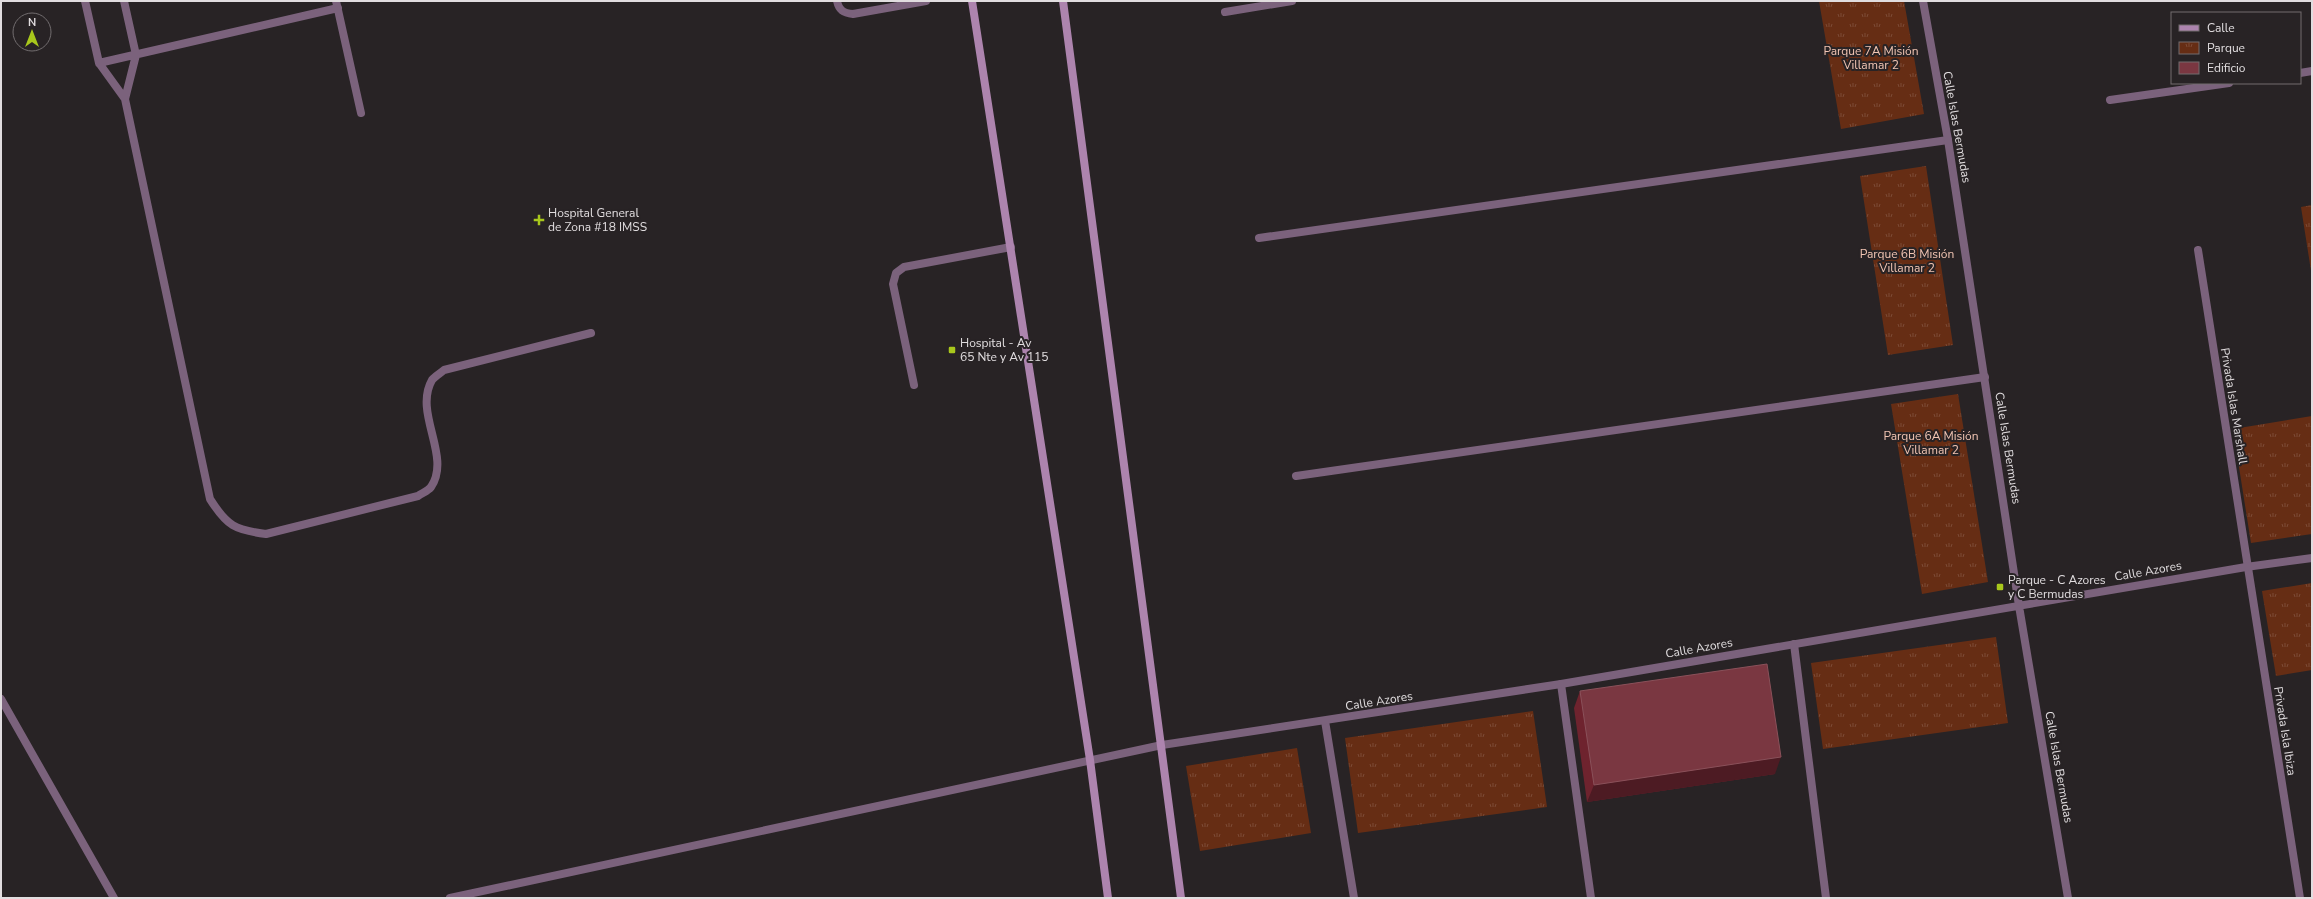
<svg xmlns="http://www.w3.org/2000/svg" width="2313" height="899" viewBox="0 0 2313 899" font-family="'Nunito Sans',sans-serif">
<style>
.park{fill:url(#park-tufts)}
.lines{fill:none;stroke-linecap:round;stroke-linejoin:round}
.service{stroke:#7b627c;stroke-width:8}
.minor{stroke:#7b627c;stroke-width:8}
.tertiary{stroke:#7b627c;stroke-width:8}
.secondary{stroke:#ad84ae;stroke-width:8}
.wall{fill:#6e232e}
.shaded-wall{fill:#4d1b23}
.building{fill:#7a3741;stroke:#8a515a}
.poi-dot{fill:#a8c71c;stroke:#282325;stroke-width:1.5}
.labels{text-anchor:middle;stroke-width:4;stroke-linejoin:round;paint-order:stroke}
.park-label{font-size:12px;fill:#f2c5b3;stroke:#282325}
.street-label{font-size:12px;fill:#e1dddf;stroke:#282325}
.poi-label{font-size:12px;fill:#e1dddf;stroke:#282325;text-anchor:start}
</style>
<defs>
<pattern id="park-tufts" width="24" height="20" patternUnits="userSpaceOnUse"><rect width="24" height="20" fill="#662d14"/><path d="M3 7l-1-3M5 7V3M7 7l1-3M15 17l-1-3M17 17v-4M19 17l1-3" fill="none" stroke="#7c4b36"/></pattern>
</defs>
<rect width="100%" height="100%" fill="#282325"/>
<path class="park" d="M1819 1H1904L1924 114 1841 129Z
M1926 166 1953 345 1888 355 1860 176Z
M2312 205V277L2301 207Z
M1958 394 1988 582 1922 594 1891 404Z
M2312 416V534L2251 543 2233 429Z
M2312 583V670L2276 676 2262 591Z
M1996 637 2008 723 1823 749 1811 663Z
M1533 711 1547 807 1358 833 1345 738Z
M1297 748 1311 833 1200 851 1186 766Z"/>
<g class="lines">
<path class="service" d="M85 1 99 63 125 99 136 55 124 1
M336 1 361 113
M837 1C839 10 843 13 853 14L926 1
M99 63 338 8
M125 99 210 499C227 526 235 530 266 534L418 496C422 493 428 491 431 487 452 456 413 413 432 380 435 376 441 373 444 370L591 333
M914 385 893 284 896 273 904 267 1011 247"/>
<path class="minor" d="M1225 12 1292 1
M2300 73 2312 71
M2110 100 2229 83
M1259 238 1948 140
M2198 250 2300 898
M1296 476 1985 377
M1794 644 1826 898
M1561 684 1591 898
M1325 721 1354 898"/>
<path class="tertiary" d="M1923 1 1948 140 2019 606 2068 898
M1 699 114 898
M450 898 1162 745 1561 684 2246 567 2312 558"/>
<path class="secondary" d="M972 1 1090 760 1108 898
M1063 1 1181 898"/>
</g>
<path class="wall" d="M1580 691 1775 774 1587 802 1574 708Z"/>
<path class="shaded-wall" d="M1781 757 1775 774 1587 802 1594 785Z"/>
<path class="building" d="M1767 664 1781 757 1594 785 1580 691Z"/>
<g class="poi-dot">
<path d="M537 214h4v4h4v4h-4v4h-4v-4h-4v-4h4z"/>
<rect x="948" y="346" width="8" height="8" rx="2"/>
<rect x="1996" y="583" width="8" height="8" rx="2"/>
</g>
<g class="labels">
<g class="park-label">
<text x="1871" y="55">Parque 7A Misión<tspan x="1871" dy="14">Villamar 2</tspan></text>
<text x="1907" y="258">Parque 6B Misión<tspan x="1907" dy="14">Villamar 2</tspan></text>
<text x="1931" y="440">Parque 6A Misión<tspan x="1931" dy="14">Villamar 2</tspan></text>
</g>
<g class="street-label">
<text transform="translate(1957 127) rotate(80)" y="4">Calle Islas Bermudas</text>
<text transform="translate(2234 406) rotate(81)" y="4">Privada Islas Marshall</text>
<text transform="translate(2008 448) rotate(81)" y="4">Calle Islas Bermudas</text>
<text transform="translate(2148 571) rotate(-10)" y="4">Calle Azores</text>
<text transform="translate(1699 648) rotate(-10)" y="4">Calle Azores</text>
<text transform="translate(1379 701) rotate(-9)" y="4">Calle Azores</text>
<text transform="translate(2285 731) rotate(81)" y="4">Privada Isla Ibiza</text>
<text transform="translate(2059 767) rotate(80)" y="4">Calle Islas Bermudas</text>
</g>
<g class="poi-label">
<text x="548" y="217">Hospital General<tspan x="548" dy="14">de Zona #18 IMSS</tspan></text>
<text x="960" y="347">Hospital - Av<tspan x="960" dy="14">65 Nte y Av 115</tspan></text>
<text x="2008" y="584">Parque - C Azores<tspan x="2008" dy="14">y C Bermudas</tspan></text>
</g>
</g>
<rect width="2313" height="899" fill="none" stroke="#e1dddf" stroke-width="4"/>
<rect x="2171" y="12" width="130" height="72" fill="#282325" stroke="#726d6f"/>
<rect x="2179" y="25" width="20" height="6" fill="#ad84ae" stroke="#726d6f"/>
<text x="2207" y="32" font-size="12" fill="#e1dddf">Calle</text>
<rect x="2179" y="42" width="20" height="12" fill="url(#park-tufts)" stroke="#726d6f"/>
<text x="2207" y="52" font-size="12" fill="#e1dddf">Parque</text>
<rect x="2179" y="62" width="20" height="12" fill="#7a3741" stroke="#726d6f"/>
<text x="2207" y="72" font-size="12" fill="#e1dddf">Edificio</text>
<g transform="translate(32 32)"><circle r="19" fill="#282325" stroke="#726d6f"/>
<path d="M0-3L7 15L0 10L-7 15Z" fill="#a8c71c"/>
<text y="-6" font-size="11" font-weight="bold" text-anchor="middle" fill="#e1dddf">N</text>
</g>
</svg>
